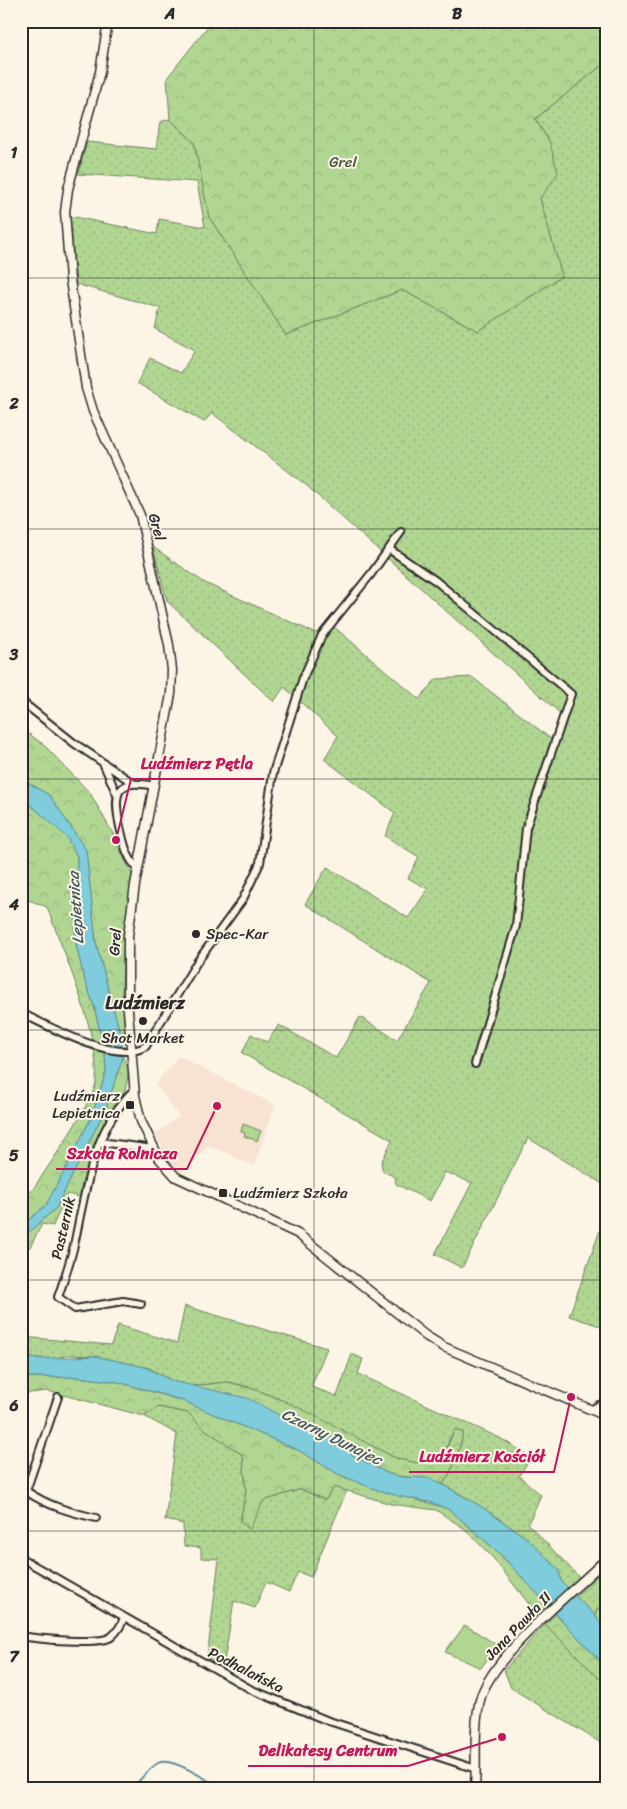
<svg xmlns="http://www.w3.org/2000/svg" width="627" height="1809" viewBox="0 0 627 1809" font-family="Sriracha,sans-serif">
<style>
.built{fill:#f8e2d2}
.grass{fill:url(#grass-dots);stroke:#6e805e}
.forest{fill:url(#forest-crowns);stroke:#6e805e}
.park{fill:#b0d692;stroke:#6e805e}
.water{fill:#7fcddc;stroke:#5d8c95}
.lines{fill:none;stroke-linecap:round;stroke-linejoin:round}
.stream{stroke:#5d8c95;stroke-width:2}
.minor-casing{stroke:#2b2b2b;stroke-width:10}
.tertiary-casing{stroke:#2b2b2b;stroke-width:11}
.minor{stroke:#fcf5e5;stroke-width:6}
.tertiary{stroke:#fcf5e5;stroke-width:8}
.grid{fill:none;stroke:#2b2b2b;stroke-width:1;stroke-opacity:0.55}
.poi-dot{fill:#2b2b2b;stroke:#fcf5e5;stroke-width:2}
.labels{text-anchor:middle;stroke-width:4;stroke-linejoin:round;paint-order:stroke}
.park-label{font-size:15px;fill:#4c5645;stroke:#fcf5e5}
.street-label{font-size:15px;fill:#2b2b2b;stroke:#fcf5e5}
.poi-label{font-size:15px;fill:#2b2b2b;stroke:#fcf5e5;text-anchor:start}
.water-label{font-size:16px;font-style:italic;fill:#445c60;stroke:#fcf5e5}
.quarter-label{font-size:18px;font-weight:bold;fill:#2b2b2b;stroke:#fcf5e5}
.leader{fill:none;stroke:#c2185b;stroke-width:2}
.callout-dot{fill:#c2185b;stroke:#fcf5e5;stroke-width:2}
.callout-label{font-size:16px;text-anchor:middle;font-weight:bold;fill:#c2185b;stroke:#fcf5e5;stroke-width:4;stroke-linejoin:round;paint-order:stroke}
.neatline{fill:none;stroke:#2b2b2b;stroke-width:2}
.grid-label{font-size:16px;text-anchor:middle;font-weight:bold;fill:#2b2b2b}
</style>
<defs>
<pattern id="grass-dots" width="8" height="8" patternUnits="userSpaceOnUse" patternTransform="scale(1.25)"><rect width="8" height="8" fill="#b0d692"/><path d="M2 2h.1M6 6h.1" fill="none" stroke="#98b87e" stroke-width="1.8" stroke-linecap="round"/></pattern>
<pattern id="forest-crowns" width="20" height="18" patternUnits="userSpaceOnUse" patternTransform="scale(1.25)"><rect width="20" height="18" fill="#b0d692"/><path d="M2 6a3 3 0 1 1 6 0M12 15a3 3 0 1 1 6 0" fill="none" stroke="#98b87e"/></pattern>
</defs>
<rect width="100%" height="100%" fill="#fcf5e5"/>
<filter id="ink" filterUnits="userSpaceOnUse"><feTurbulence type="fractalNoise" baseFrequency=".02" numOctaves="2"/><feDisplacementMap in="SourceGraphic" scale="10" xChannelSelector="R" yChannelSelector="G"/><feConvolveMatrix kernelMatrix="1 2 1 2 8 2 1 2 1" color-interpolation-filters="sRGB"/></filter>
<g filter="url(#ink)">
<path class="built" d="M178 1056 275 1105 254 1166 209 1145 181 1174 171 1164 155 1135 179 1116 155 1085Z"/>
<path class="grass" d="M606 62V1186L528 1138 462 1268 435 1254 472 1183 445 1172 430 1201 396 1184 395 1177 383 1171 381 1163 392 1140 242 1053 251 1034 267 1042 279 1025 336 1058 360 1017 397 1040 431 983 305 904 327 867 408 918 428 889 408 878 419 857 385 836 395 813 324 759 338 736 284 687 274 702 167 601 153 547 205 583 315 633 333 626 419 699 436 679 472 677 551 739 562 715 306 485 212 413 204 422 137 383 150 358 181 373 195 350 155 329 160 308 76 284 70 216 157 234 159 219 205 227 197 182 78 174 87 142 156 149 160 122 170 119 194 142 209 217 286 335 402 290 478 331 562 276 540 199 550 143 535 119Z
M606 1214V1328L569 1316Z
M185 1306 327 1348 311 1387 337 1396 352 1354 363 1359 358 1374 500 1438 531 1457 519 1476 541 1495 528 1524 580 1578 568 1589 561 1581 559 1570 528 1539 482 1507 443 1484C454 1469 460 1450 463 1432L451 1435 445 1452 418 1463 398 1459 254 1388 228 1382 191 1386 172 1381 149 1368 95 1356 68 1355 52 1359 26 1357 23 1337 111 1345 118 1325 177 1343Z
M159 1407 188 1413 203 1428 243 1455 246 1491 240 1521 249 1528 263 1501 301 1489 325 1500 334 1487 347 1490 311 1577 298 1572 289 1592 266 1582 255 1608 234 1601 223 1668 207 1658 219 1559 201 1558V1548L184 1546 183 1524 165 1520 177 1434 144 1416Z
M606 1567V1606L597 1610 594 1616 575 1597Z
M545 1624 606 1685V1746L511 1688 504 1670Z"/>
<path class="forest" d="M212 21H606V62L535 119 550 143 558 173 540 199 562 276 478 331 402 290 286 335 209 217 194 142 170 119 167 78Z
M21 728 44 745 90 793 112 832 132 875 124 938 122 989 125 1032 122 1041 96 943 86 850 50 796 21 778Z
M21 797 55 826 67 838 77 856 75 940 84 978 94 1006 105 1053 106 1072 92 1116 67 1167 46 1205 21 1227C21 1220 20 1211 21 1205 23 1198 31 1192 35 1186 47 1169 94 1099 96 1082 100 1034 64 954 47 907L21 897Z
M123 1057 129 1070 125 1091 102 1133 82 1183 80 1197 67 1194 53 1226 42 1224 30 1247 23 1249 21 1253V1239L56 1208 106 1108Z
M26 1377H79L118 1382 183 1401 298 1450 338 1474 372 1488 443 1507 450 1510 499 1553 550 1607 539 1617 493 1558 465 1529 436 1510 391 1504 334 1487 325 1500 301 1489 263 1501 250 1529 240 1522 246 1491 243 1455 203 1428 188 1413 159 1407 144 1416 48 1391 21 1394V1379Z
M228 1382C289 1396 342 1432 398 1459L418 1463 445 1452 455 1429 463 1433C459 1451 454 1469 443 1484 425 1475 406 1480 387 1473 376 1468 363 1462 353 1455 339 1445 331 1434 313 1433L191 1386Z
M606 1606V1627L594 1616 597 1610Z
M556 1614 606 1667V1685L545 1624Z"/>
<path class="park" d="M243 1124 261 1131 257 1141 244 1136 245 1133 241 1131Z
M465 1625 497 1645 481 1668 445 1652Z"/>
<path class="water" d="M21 778 50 796 86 850 96 943 122 1041 123 1057 106 1108 56 1208 21 1239V1227L46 1205 67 1166 92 1116 106 1072 105 1053 94 1006 84 978 75 940 77 856 67 838 55 826 21 797Z
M21 1354 26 1357 37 1359 95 1356 145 1367 172 1381 247 1398 313 1433 330 1436 354 1456 389 1474 402 1477 431 1478 482 1507 528 1539 559 1570 561 1581 606 1627V1667L499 1553 450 1510 430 1502 398 1496 372 1488 338 1474 298 1450 178 1399 118 1382 79 1377H26L21 1379Z"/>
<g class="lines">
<path class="stream" d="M132 1788C140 1781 149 1768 158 1763 171 1756 208 1780 219 1788"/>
<g class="minor-casing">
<path id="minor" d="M389 549 436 581 571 694 526 828 516 926 475 1064
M21 701 74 743 133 783
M104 765 117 795
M138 869C126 857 124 843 120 827 113 794 115 777 154 786
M21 1013C49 1026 117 1065 146 1046L197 962 243 899 260 863 273 773 303 678 322 635 371 574 401 532
M135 1089C92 1129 86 1191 74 1245 70 1262 64 1280 58 1297L75 1309 123 1301 141 1304
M100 1142 154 1149
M58 1397 26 1491C48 1506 70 1512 96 1518
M591 1410 599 1405 606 1404
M21 1488 26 1491 21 1505
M21 1558 252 1690 326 1720 476 1769
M21 1636C38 1639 99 1645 111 1637 117 1632 122 1624 124 1617"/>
</g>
<g class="tertiary-casing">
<path id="tertiary" d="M108 21 100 72 68 189 65 212 70 280 86 388 93 411 140 515 169 645 172 670 171 694 135 885 128 936V1010L135 1096 141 1121 159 1158 176 1177 298 1234 426 1336 444 1347 606 1416
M475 1788C477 1760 473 1728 480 1700 491 1656 572 1593 606 1559"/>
</g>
<use href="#minor" class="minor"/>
<use href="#tertiary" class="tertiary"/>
</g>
</g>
<path class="grid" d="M314 21V1788M21 278H606M21 529H606M21 779H606M21 1030H606M21 1280H606M21 1531H606"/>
<g class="poi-dot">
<circle cx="196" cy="934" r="5"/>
<circle cx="143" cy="1021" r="5"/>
<rect x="125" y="1100" width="10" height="10" rx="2.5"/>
<rect x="218" y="1188" width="10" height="10" rx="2.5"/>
</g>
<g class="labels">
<g class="park-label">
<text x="343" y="167">Grel</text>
</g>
<g class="street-label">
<text transform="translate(157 527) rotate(75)" y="5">Grel</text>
<text transform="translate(115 942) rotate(-86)" y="5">Grel</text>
<text transform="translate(63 1228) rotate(-77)" y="5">Pasternik</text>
<text transform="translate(518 1626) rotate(-46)" y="5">Jana Pawła II</text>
<text transform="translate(246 1670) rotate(27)" y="5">Podhalańska</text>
</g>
<g class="poi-label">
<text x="206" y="939">Spec-Kar</text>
<text x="143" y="1043" text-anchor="middle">Shot Market</text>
<text x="120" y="1101" text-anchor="end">Ludźmierz<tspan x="120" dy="17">Lepietnica</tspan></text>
<text x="233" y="1198">Ludźmierz Szkoła</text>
</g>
<g class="water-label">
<text transform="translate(75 908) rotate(-94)" y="6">Lepietnica</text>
<text transform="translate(332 1436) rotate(26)" y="6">Czarny Dunajec</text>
</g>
<g class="quarter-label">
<text x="145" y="1009">Ludźmierz</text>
</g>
</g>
<path class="leader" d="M116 840L131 779H264M217 1106L187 1169H56M571 1397L554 1472H409M502 1737L408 1766H248"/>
<g class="callout-dot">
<circle cx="116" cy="840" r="5"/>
<circle cx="217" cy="1106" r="5"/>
<circle cx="571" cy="1397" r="5"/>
<circle cx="502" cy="1737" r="5"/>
</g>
<g class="callout-label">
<text x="197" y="769">Ludźmierz Pętla</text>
<text x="122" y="1159">Szkoła Rolnicza</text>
<text x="482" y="1462">Ludźmierz Kościół</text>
<text x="328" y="1756">Delikatesy Centrum</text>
</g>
<rect width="627" height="1809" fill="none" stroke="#fcf5e5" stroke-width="55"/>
<rect x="28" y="28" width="572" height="1754" class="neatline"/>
<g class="grid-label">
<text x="170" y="19">A</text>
<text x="457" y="19">B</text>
<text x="14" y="158">1</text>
<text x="14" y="409">2</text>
<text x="14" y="660">3</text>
<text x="14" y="910">4</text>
<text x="14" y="1161">5</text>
<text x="14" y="1411">6</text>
<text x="14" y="1662">7</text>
</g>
</svg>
